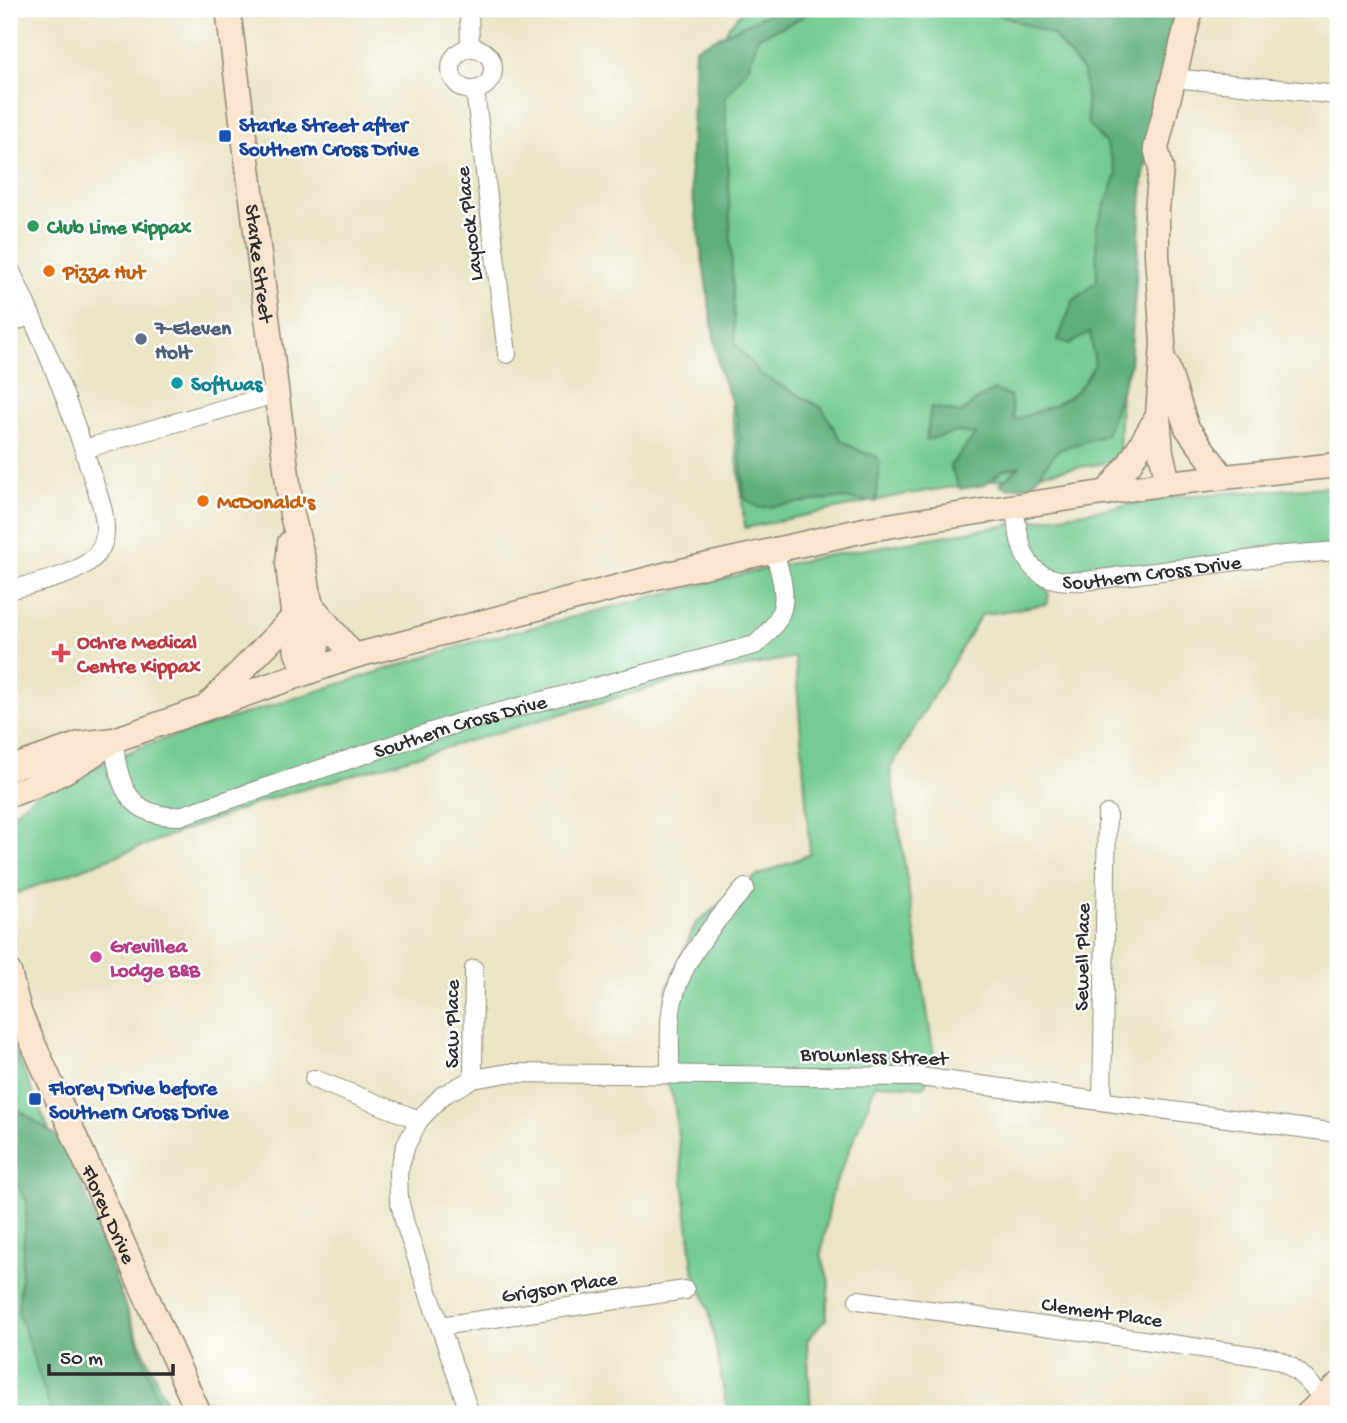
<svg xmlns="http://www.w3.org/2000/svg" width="1347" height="1423" viewBox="0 0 1347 1423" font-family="'Gochi Hand',sans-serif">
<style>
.green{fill:#73cb91;stroke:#4f7b5e;stroke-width:2}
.forest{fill:#5eaf7b;stroke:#446d53;stroke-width:2}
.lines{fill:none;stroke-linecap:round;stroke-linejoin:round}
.street-casing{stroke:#8b8878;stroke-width:20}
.secondary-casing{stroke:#8b8878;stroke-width:27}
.street{stroke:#fff;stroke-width:18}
.secondary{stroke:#fbe5cf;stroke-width:24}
.transit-dot{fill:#1a4fb4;stroke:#fff;stroke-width:2.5}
.leisure-dot{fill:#2e9e5b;stroke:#fff;stroke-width:2.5}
.food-dot{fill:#e8710a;stroke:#fff;stroke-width:2.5}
.service-dot{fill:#5c6f8a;stroke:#fff;stroke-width:2.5}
.culture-dot{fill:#0f9aa8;stroke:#fff;stroke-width:2.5}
.health-dot{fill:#e0444e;stroke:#fff;stroke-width:2.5}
.hotel-dot{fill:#d1479c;stroke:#fff;stroke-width:2.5}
.labels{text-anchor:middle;stroke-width:5;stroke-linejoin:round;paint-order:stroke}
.transit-label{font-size:21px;font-weight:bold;fill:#164399;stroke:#fff;text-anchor:start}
.street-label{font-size:21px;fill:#2b2b2b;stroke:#fff}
.leisure-label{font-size:21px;font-weight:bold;fill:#27864d;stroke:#fff;text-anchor:start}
.food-label{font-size:21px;font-weight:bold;fill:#c56008;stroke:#fff;text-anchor:start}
.service-label{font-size:21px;font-weight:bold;fill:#4e5e75;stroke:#fff;text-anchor:start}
.culture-label{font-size:21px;font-weight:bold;fill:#0d838f;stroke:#fff;text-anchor:start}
.health-label{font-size:21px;font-weight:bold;fill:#be3a42;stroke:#fff;text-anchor:start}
.hotel-label{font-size:21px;font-weight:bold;fill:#b23c85;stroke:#fff;text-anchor:start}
</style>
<rect width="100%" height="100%" fill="#fff"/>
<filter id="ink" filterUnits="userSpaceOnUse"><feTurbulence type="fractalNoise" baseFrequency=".0143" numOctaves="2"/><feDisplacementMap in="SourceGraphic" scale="14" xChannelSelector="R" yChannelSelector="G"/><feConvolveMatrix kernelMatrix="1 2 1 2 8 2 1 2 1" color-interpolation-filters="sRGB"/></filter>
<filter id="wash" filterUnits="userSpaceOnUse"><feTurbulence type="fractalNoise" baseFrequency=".00686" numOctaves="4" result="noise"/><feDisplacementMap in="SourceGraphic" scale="28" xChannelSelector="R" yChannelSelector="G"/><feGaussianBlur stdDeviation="1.57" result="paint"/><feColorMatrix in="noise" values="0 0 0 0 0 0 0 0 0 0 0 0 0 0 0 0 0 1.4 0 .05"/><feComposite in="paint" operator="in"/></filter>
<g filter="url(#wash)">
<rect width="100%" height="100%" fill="#ebe4c5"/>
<path class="green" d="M744 9H1162L1127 148 1119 461 902 495 745 528 697 98 728 27Z
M1338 486V551L1085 581 1028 563 1049 594 1047 604 981 615 890 769 935 1063 924 1087 876 1084 832 1193 821 1254 829 1282 826 1319 807 1340 811 1414H728L709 1310 693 1268 674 1101 663 1070 667 988 696 923 756 876 810 854 795 657 678 680 263 801 9 896V817L41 790 146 745 470 643 738 575 819 557 1179 496Z
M9 1037 171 1414H9Z"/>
<path class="forest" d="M764 9H816L791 23 758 37 749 66 725 98 735 344 760 374 822 408 841 440 862 452 876 456 880 463 876 502 838 498 759 508 744 498 737 416 719 369 690 177 695 48 768 14Z
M985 9H1024L1045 18 1061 9H1110L1111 16 1125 9H1178L1143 180 1130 365 1106 435 1058 450 1031 485 1007 488 1000 484 1020 466 1003 470 985 485 960 489 950 466 976 434 958 432 926 440 931 407 961 413 979 398 995 390 1010 396 1014 420C1035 412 1063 405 1079 388 1085 381 1090 372 1095 364L1090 332 1070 344 1058 340 1073 301 1097 281 1096 228 1117 174 1106 144 1088 124 1084 73 1053 35Z
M9 1103 68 1144 163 1414H52L18 1312 27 1201 9 1172Z"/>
</g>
<g filter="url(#ink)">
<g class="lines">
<g class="street-casing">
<g id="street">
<path d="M469 9 470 48"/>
<circle cx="472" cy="69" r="21"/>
<path d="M1174 78 1338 95"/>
<path d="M475 90 507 354"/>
<path d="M9 267C41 336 71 405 93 479 98 495 106 513 105 531 105 538 103 545 99 551 84 575 36 583 9 590"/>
<path d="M9 324 31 315"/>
<path d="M84 449 275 394"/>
<path id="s1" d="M1014 507C1022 557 1025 584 1085 581L1284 555 1338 551"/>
<path id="s2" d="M114 740C117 785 129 818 180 816L458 723 755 645C793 612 786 595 774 550"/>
<path d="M670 1074C671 1049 667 1021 674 997 684 957 718 918 745 888"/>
<path d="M314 1079 419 1120"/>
<path d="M473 1079 474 969"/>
<path d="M1102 1101 1107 814"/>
<path d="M858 1300 1272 1358C1295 1364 1308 1382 1324 1399"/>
<path d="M440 1326 685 1290"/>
<path d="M470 1414 405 1224 399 1199 398 1173 406 1145 419 1120 443 1095 473 1079 508 1073 920 1077 1338 1133"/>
</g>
</g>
<g class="secondary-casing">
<g id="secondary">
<path id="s3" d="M228 9 292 515 304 563 317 647 308 672"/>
<path d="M1166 364 1187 428 1223 477"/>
<path d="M1168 483 1161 452 1158 416 1163 343 1157 255V210L1161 168 1156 148 1191 9"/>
<path d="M1106 493 1130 463 1158 416"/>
<path d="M290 543 288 563 297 653 308 672"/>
<path d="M312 606 354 656"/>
<path d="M210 703 293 618"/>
<path d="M9 769 80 744 114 740 354 656 664 575 869 529 912 522 1168 483 1338 465"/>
<path d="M9 795C47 782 81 765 113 740"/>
<path d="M9 972 19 1011"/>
<path id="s4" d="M9 996 19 1012 199 1414"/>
<path d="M1308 1414 1338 1385"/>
</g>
</g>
<use href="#street" class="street"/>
<use href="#secondary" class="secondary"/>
</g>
</g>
<g class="transit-dot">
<rect x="218" y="129" width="14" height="14" rx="3.5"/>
<rect x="28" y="1092" width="14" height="14" rx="3.5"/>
</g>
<circle class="leisure-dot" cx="33" cy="226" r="7"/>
<g class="food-dot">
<circle cx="49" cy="271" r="7"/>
<circle cx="203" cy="501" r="7"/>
</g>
<circle class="service-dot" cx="141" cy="339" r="7"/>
<circle class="culture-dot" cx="177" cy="383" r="7"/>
<path class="health-dot" d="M57.5 642.5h7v7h7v7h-7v7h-7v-7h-7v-7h7z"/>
<circle class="hotel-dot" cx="96" cy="957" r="7"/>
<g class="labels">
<g class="transit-label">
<text x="239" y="131">Starke Street after<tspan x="239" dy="24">Southern Cross Drive</tspan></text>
<text x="49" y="1094">Florey Drive before<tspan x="49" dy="24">Southern Cross Drive</tspan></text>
</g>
<g class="street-label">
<text transform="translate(468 224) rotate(-97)" y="7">Laycock Place</text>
<text dy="7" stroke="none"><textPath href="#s3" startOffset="256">Starke Street</textPath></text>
<text dy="7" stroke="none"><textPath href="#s1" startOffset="187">Southern Cross Drive</textPath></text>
<text dy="7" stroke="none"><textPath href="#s2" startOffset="410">Southern Cross Drive</textPath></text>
<text transform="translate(1081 957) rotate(-89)" y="7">Sewell Place</text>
<text transform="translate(451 1024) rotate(-90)" y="7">Saw Place</text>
<text transform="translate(874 1055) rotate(2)" y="7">Brownless Street</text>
<text dy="7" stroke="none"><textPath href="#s4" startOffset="240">Florey Drive</textPath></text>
<text transform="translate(559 1286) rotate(-9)" y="7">Grigson Place</text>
<text transform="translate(1102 1311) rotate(8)" y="7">Clement Place</text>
</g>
<g class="leisure-label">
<text x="47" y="233">Club Lime Kippax</text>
</g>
<g class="food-label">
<text x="63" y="278">Pizza Hut</text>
<text x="217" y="508">McDonald's</text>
</g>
<g class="service-label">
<text x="155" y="334">7-Eleven<tspan x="155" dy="24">Holt</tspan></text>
</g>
<g class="culture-label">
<text x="191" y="390">Softwas</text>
</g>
<g class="health-label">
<text x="77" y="648">Ochre Medical<tspan x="77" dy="24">Centre Kippax</tspan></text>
</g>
<g class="hotel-label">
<text x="110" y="952">Grevillea<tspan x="110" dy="24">Lodge B&amp;B</tspan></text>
</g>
</g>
<rect width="1347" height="1423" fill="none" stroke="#fff" stroke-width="35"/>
<path d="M49 1364v10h124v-10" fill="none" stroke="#2b2b2b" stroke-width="3.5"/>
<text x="60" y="1364" font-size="21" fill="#2b2b2b" stroke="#ffffff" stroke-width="5" paint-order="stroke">50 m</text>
</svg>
